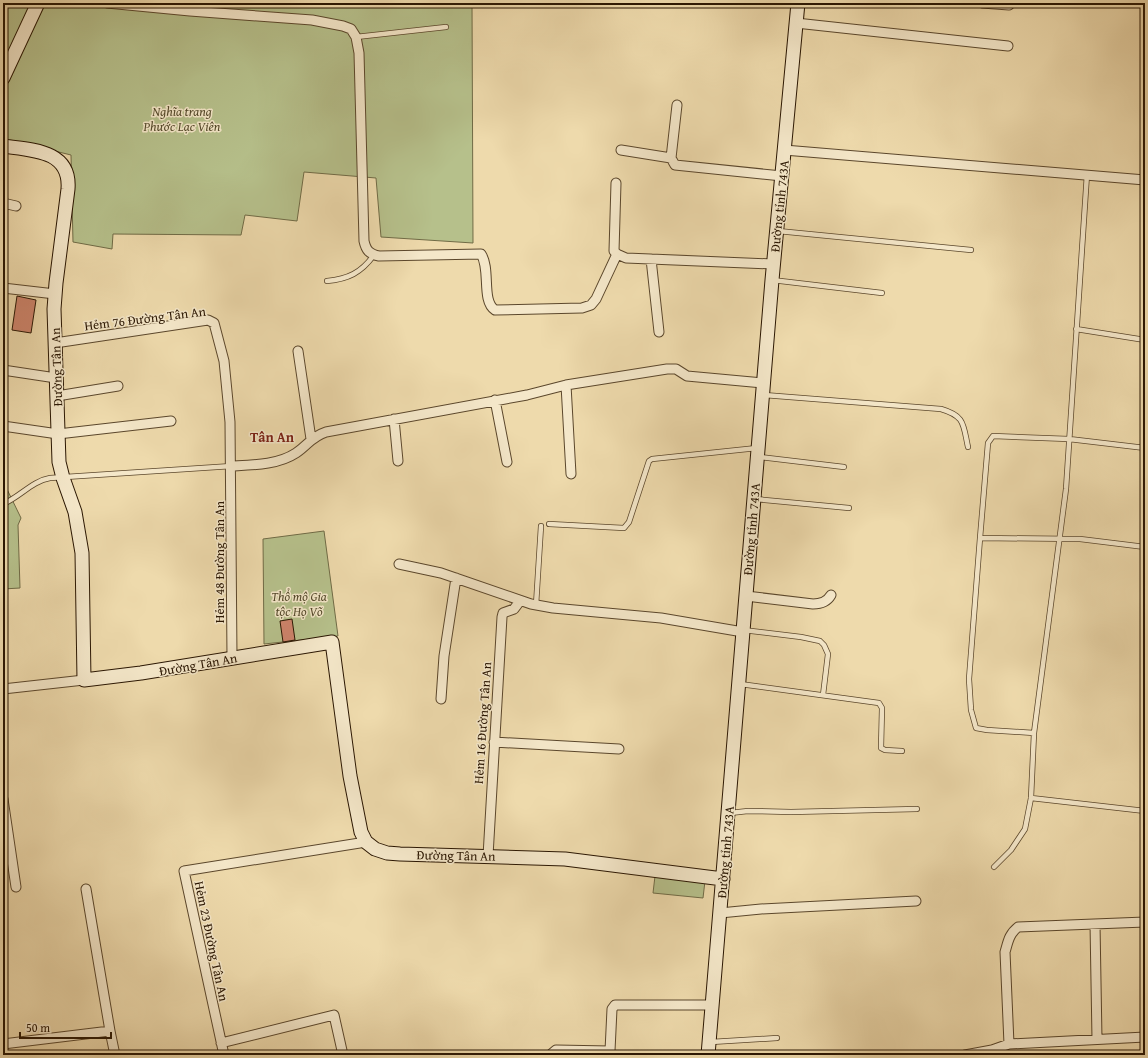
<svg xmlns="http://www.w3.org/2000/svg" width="1148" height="1058" viewBox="0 0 1148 1058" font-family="'Gentium Book Plus',serif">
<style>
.green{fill:#b6c08b;stroke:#706b46}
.building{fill:#ce846c;stroke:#2a1602}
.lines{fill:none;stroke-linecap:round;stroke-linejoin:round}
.lane-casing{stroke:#5b472c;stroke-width:6}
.street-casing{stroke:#5b472c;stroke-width:11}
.secondary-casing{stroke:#2a1602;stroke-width:15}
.lane{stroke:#f4e7c9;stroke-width:4.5}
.street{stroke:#f4e7c9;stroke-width:9}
.secondary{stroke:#f4e7c9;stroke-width:13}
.labels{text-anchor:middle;stroke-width:3;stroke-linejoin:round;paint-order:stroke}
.park-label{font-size:13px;font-style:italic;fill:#54492b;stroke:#f4e7c9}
.street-label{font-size:13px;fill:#2a1602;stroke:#f4e7c9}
.neighbourhood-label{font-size:14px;font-weight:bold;fill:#7a1f14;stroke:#f4e7c9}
</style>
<rect width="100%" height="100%" fill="#eedaac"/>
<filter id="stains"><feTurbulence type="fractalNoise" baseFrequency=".005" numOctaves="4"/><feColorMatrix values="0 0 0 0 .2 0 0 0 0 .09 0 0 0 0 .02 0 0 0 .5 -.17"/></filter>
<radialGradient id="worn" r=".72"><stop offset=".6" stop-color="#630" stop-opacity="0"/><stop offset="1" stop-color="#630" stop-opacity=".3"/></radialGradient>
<path class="green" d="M3 3H472L473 243 381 237 376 178 304 172 297 221 245 215 241 235 113 234 112 249 73 242 71 155 10 140 3 152Z
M3 481 21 518 18 525 20 588 3 589Z
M324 531 338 636 264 644 263 539Z
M655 876 705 881 703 898 653 893Z"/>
<path class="building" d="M17 296 36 300 31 333 12 330Z
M292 619 295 640 283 642 280 621Z"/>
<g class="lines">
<g class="lane-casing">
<path id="lane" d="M356 37 446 27
M778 231 971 250
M772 280 882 293
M327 281C348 279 361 273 374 255
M1076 329 1145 340
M764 395 941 409C965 416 963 424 968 447
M759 457 844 467
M755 499 849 508
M3 504C20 497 32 481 50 478L232 466
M549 524 624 528 629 522 649 461 652 459 757 448
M980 538 988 443 993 436 1069 439 1145 448
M536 605 541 526
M743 630 801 637 820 641 824 645 828 654 823 695
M740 684 879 703 882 708 881 748 885 750 902 751
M1034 733 987 730 976 728 971 710 969 679 980 538 1080 539 1145 547
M1031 798 1145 811
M730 813 748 811 791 812 917 809
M994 867 1011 850 1025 829 1031 798 1034 733 1066 489 1087 174
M711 1042 777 1038"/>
</g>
<g class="street-casing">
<path id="street" d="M107 3 190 11 312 20 343 26 351 29 356 37 359 53 364 241C366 250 369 254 379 256L481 254C491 269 481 301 495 310L582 308 591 305 596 299 617 254
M982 3 1009 5
M796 23 1008 46
M677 105 671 158 675 165 782 176
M621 150 671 158
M784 150 1145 180
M616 183 614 251 617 254 626 258 773 264
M3 203 16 206
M651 259 659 332
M3 288 55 294
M55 343 208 320 214 323 224 361 230 422 232 657
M298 351 311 439
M3 370 56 378
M566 385 571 474
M57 396 118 386
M495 400 507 462
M394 419 398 461
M3 426 58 434 171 421
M232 466C252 465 278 465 296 453 308 445 311 437 326 432L527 395 566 385 667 369H676L687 376 763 383
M399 564 441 573 531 604 553 608 661 618 743 632
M746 596 813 604C821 604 827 602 831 595
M3 689 84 680
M441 699 444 656 456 578
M494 742 619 749
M3 799 16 887
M488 856 502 617 503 613 514 609 520 601
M86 889 110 1031
M720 913 761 909 916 901
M1095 924 1097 1039
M221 1043 334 1015 343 1055
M3 1044 110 1031 115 1055
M1009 1044 1005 952C1008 942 1009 934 1018 927L1145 922
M224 1055 184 871 366 842
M550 1055 556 1050 610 1051 612 1009 615 1005H712
M965 1055 992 1050 1009 1044 1145 1037"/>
</g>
<g class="secondary-casing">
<path id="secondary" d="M3 78 38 3
M3 146C32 150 71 150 68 189L56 283 54 309 59 462 63 478 75 512 82 553 84 680 141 673 332 642 350 776 361 832 366 842 375 849 387 853 400 854 565 859 723 879
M708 1055 772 280 798 3"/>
</g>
<use href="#lane" class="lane"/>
<use href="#street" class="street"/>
<use href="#secondary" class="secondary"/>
</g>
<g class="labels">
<g class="park-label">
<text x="182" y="116">Nghĩa trang<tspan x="182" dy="15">Phước Lạc Viên</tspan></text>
<text x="299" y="601">Thổ mộ Gia<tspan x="299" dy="15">tộc Họ Võ</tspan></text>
</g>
<g class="street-label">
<text transform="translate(779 206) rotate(-84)" y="5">Đường tỉnh 743A</text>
<text transform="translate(145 318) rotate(-7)" y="5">Hẻm 76 Đường Tân An</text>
<text transform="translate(56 367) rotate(-92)" y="5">Đường Tân An</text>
<text transform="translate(751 529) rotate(-85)" y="5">Đường tỉnh 743A</text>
<text transform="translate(219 562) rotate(-90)" y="5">Hẻm 48 Đường Tân An</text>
<text transform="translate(198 664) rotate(-10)" y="5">Đường Tân An</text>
<text transform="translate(482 723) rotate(-86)" y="5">Hẻm 16 Đường Tân An</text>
<text transform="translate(725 852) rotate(-85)" y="5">Đường tỉnh 743A</text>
<text transform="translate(456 855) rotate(1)" y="5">Đường Tân An</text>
<text transform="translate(212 941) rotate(78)" y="5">Hẻm 23 Đường Tân An</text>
</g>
<g class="neighbourhood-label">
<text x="272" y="442">Tân An</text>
</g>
</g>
<rect width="1148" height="1058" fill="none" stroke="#eedaac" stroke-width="16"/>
<rect x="4" y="4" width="1140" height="1050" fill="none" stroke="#2a1602" stroke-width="2"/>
<rect x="8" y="8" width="1132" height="1042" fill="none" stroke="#2a1602"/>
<path d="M20 1032v6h91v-6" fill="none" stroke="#2a1602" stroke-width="2"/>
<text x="26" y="1032" font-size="12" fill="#2a1602" stroke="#f4e7c9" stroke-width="3" paint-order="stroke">50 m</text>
<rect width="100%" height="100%" filter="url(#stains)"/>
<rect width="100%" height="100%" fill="url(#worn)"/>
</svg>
